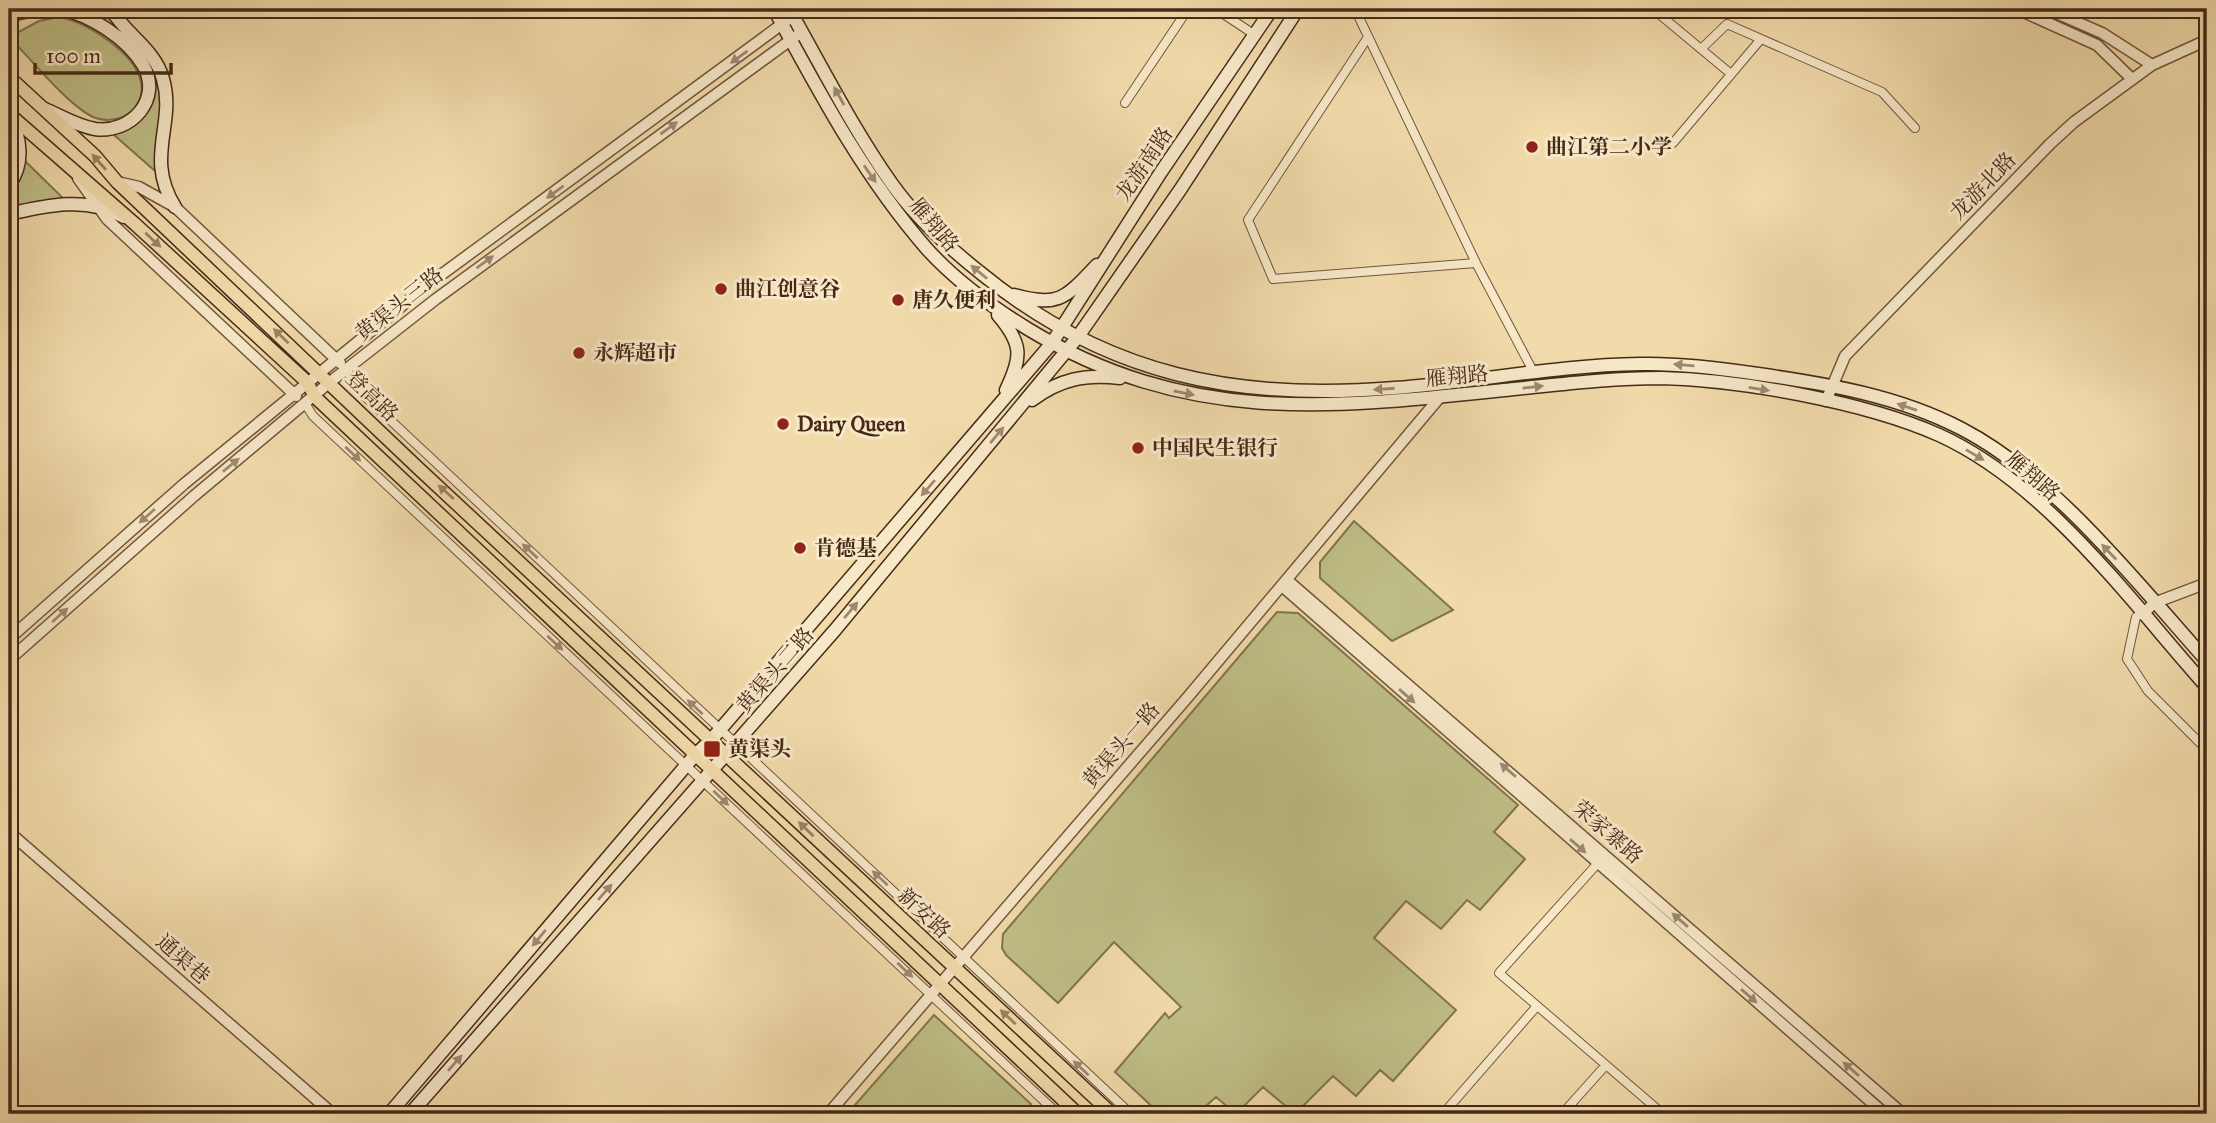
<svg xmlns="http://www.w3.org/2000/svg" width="2216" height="1123" viewBox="0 0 2216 1123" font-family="'IM FELL Great Primer','Noto Serif SC',serif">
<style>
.green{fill:#bfbe86;stroke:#82744f;stroke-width:2}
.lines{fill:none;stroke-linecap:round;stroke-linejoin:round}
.minor-casing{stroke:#71563d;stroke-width:10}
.tertiary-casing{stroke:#71563d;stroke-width:13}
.secondary-casing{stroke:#462a18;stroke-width:15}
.primary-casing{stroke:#462a18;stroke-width:15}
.minor{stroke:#f7e8c8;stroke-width:8}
.tertiary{stroke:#f7e8c8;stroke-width:10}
.secondary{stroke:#f7e8c8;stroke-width:12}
.primary{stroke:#f2dbab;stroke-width:12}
.oneway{fill:#9e8970}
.oneway2{fill:#9c8262}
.poi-dot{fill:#8f2418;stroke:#f7e8c8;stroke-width:2.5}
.labels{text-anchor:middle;stroke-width:6;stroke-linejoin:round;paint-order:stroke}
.poi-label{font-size:21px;font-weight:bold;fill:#462a18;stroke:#f7e8c8;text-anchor:start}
.street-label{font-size:21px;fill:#462a18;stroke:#f7e8c8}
</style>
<rect width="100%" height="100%" fill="#f2dbab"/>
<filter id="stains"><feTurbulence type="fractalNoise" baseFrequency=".00286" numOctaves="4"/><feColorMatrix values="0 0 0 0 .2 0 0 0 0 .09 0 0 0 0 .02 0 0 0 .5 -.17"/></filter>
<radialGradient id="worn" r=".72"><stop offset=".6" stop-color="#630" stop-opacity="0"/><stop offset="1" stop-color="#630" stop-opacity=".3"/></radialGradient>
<path class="green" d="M88 9H106C134 41 163 65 161 111 160 131 154 150 155 171L113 134C139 129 154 111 155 85L118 30Z
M59 17C87 22 135 53 141 82 147 111 115 128 91 116 67 104 30 58 9 37L39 21Z
M25 161 66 201 9 210V192L19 181Z
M1354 521 1453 610 1392 641 1320 578V562Z
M1277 612 1298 613 1518 805 1494 832 1525 859 1480 910 1467 900 1441 929 1406 901 1374 938 1456 1010 1393 1081 1380 1070 1356 1096 1333 1076 1295 1114 1263 1087 1236 1114 1216 1097 1197 1114H1160L1115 1072 1165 1013 1169 1018 1181 1007 1114 942 1058 1003 1006 955 1002 948 1003 934Z
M934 1015 1031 1104 1023 1114H847Z"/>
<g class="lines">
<g class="minor-casing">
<path id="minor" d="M1216 9 1255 35
M1355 9 1476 263 1534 373
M1653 9 1731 74
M1368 37 1248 220 1273 279 1476 263
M1701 49 1727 24 1882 92 1915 128
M1125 103 1188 9
M1673 143 1761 39
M347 370 355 387 1131 1114
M306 405 313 416 1058 1114
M2145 612 2136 617 2127 659 2148 691 2207 750
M1598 863 1499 973 1663 1114
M1443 1114 1537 1006
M1562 1114 1606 1065"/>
</g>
<g class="tertiary-casing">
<path id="tertiary" d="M2017 9 2097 45 2132 79
M2047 9 2102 33 2152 65
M78 178 107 219 296 396
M117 182 139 187 175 207 340 363
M1826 401 1845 356 2050 144 2074 122 2152 65 2207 40
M1287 580 1903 1114
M1282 586 1885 1114
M2145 612 2154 603 2207 583
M9 639 184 484 426 286 793 16
M9 660 194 496 330 382 436 299 796 36
M9 832 333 1114
M828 1114 1187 698 1440 397"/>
</g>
<g class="secondary-casing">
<path id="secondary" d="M111 9C126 35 155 49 163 79 176 125 144 157 175 207
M774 9C819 92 864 177 927 249 956 281 992 307 1028 329 1189 427 1336 408 1514 389 1563 384 1612 378 1661 378 1741 380 1865 402 1939 435 2047 484 2130 601 2207 687
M789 9C822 67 853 129 892 184 917 219 949 248 982 274 1107 376 1238 401 1395 388 1476 382 1558 365 1640 364 1680 363 1719 368 1758 374 1828 384 1899 396 1962 429 2056 478 2137 583 2207 661
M9 15 40 9
M45 109C61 116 77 126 95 129 131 134 163 99 143 65 127 38 89 14 60 9
M9 117C22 138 24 165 9 185
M9 214C47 205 88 196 124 217
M1014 295C1060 308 1066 297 1097 265
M998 315C1023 344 1022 357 1006 390
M1032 400C1060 379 1085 374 1120 378
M389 1114 695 755 712 739 1052 343 1161 172 1272 9
M410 1114 835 630 1077 338 1180 190 1298 9"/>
</g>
<g class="primary-casing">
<path id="primary" d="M9 77 95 156 117 182 417 467 1112 1114
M9 114 135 224 307 382 315 397 1078 1114"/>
</g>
<use href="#minor" class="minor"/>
<use href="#tertiary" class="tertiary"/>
<use href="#secondary" class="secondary"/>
<use href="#primary" class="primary"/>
</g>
<defs><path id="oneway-solid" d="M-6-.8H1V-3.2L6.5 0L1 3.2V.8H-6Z" transform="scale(1.75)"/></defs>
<g class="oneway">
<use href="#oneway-solid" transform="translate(739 57) rotate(144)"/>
<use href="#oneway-solid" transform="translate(839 96) rotate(-119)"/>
<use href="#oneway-solid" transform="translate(669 128) rotate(-36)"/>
<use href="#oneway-solid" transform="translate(870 174) rotate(55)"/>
<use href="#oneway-solid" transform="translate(555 192) rotate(144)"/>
<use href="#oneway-solid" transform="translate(485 262) rotate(-36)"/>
<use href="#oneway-solid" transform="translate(979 272) rotate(-141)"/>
<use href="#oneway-solid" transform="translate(1684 365) rotate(-175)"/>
<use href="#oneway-solid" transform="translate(1533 387) rotate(-6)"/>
<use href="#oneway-solid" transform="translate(1384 389) rotate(176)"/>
<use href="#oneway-solid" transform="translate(1759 389) rotate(9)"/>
<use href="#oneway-solid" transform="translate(1184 393) rotate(11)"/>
<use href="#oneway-solid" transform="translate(1907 407) rotate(-161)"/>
<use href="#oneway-solid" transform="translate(997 435) rotate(-50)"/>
<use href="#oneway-solid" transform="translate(353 454) rotate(43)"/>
<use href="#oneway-solid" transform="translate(1975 455) rotate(31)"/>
<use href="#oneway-solid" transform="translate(231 465) rotate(-39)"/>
<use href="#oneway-solid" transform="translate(928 488) rotate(131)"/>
<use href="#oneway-solid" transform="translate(147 516) rotate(138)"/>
<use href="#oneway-solid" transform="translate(530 551) rotate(-137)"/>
<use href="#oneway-solid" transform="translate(2109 552) rotate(-134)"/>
<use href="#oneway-solid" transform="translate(851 610) rotate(-50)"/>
<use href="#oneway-solid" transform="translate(60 615) rotate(-42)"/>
<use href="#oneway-solid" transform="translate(555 643) rotate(43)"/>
<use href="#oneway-solid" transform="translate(1407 696) rotate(41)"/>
<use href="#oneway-solid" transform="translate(695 707) rotate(-137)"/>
<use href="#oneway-solid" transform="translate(1508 770) rotate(-139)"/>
<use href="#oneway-solid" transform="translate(721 798) rotate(44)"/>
<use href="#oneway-solid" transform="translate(1578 846) rotate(41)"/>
<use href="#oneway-solid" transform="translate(880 878) rotate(-137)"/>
<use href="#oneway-solid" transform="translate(605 892) rotate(-49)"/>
<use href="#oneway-solid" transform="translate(1680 920) rotate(-139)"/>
<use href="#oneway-solid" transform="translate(539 938) rotate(130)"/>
<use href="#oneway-solid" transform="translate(905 970) rotate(43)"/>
<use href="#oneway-solid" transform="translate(1749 996) rotate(41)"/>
<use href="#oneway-solid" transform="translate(455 1063) rotate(-49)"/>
<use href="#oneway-solid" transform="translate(1081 1068) rotate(-137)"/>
<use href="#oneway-solid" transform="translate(1851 1069) rotate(-139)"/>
</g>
<g class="oneway2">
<use href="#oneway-solid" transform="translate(99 162) rotate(-132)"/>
<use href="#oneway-solid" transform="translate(153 240) rotate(43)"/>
<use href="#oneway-solid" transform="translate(281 336) rotate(-136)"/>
<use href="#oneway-solid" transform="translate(446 492) rotate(-138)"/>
<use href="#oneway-solid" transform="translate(806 829) rotate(-136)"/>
<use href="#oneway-solid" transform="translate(1008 1017) rotate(-137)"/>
</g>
<g class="poi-dot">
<circle cx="1532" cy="147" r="7"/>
<circle cx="721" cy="289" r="7"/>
<circle cx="898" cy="300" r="7"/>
<circle cx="579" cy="353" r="7"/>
<circle cx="783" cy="424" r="7"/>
<circle cx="1138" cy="448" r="7"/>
<circle cx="800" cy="548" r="7"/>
<rect x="703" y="740" width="18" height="18" rx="3.5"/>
</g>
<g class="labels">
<g class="poi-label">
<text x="1546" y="154">曲江第二小学</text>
<text x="735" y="296">曲江创意谷</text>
<text x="912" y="307">唐久便利</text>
<text x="593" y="360">永辉超市</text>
<text x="797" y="431">Dairy Queen</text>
<text x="1152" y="455">中国民生银行</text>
<text x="814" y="555">肯德基</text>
<text x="728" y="756">黄渠头</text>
</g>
<g class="street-label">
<text transform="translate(1144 164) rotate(-56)" y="7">龙游南路</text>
<text transform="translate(1983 186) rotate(-46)" y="7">龙游北路</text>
<text transform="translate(934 225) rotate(50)" y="7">雁翔路</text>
<text transform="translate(399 304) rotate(-38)" y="7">黄渠头三路</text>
<text transform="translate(1457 376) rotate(-5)" y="7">雁翔路</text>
<text transform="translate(372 396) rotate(44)" y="7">登高路</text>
<text transform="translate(2033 476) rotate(41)" y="7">雁翔路</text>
<text transform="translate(775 670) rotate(-49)" y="7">黄渠头二路</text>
<text transform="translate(1121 745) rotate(-49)" y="7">黄渠头一路</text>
<text transform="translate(1608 832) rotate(41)" y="7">荣家寨路</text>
<text transform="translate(924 913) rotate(43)" y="7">新安路</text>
<text transform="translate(183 959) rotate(41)" y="7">通渠巷</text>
</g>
</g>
<rect width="2216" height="1123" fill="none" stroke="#f2dbab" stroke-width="35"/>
<rect x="10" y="10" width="2195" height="1102" fill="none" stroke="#462a18" stroke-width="3.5"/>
<rect x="18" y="18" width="2181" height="1088" fill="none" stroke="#462a18" stroke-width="2"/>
<path d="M35 63v10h136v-10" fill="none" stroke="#462a18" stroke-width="3.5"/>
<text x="46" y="63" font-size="21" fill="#462a18" stroke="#f7e8c8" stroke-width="5" paint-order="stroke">100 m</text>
<rect width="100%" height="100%" filter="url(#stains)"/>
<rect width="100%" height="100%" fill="url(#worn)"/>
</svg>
